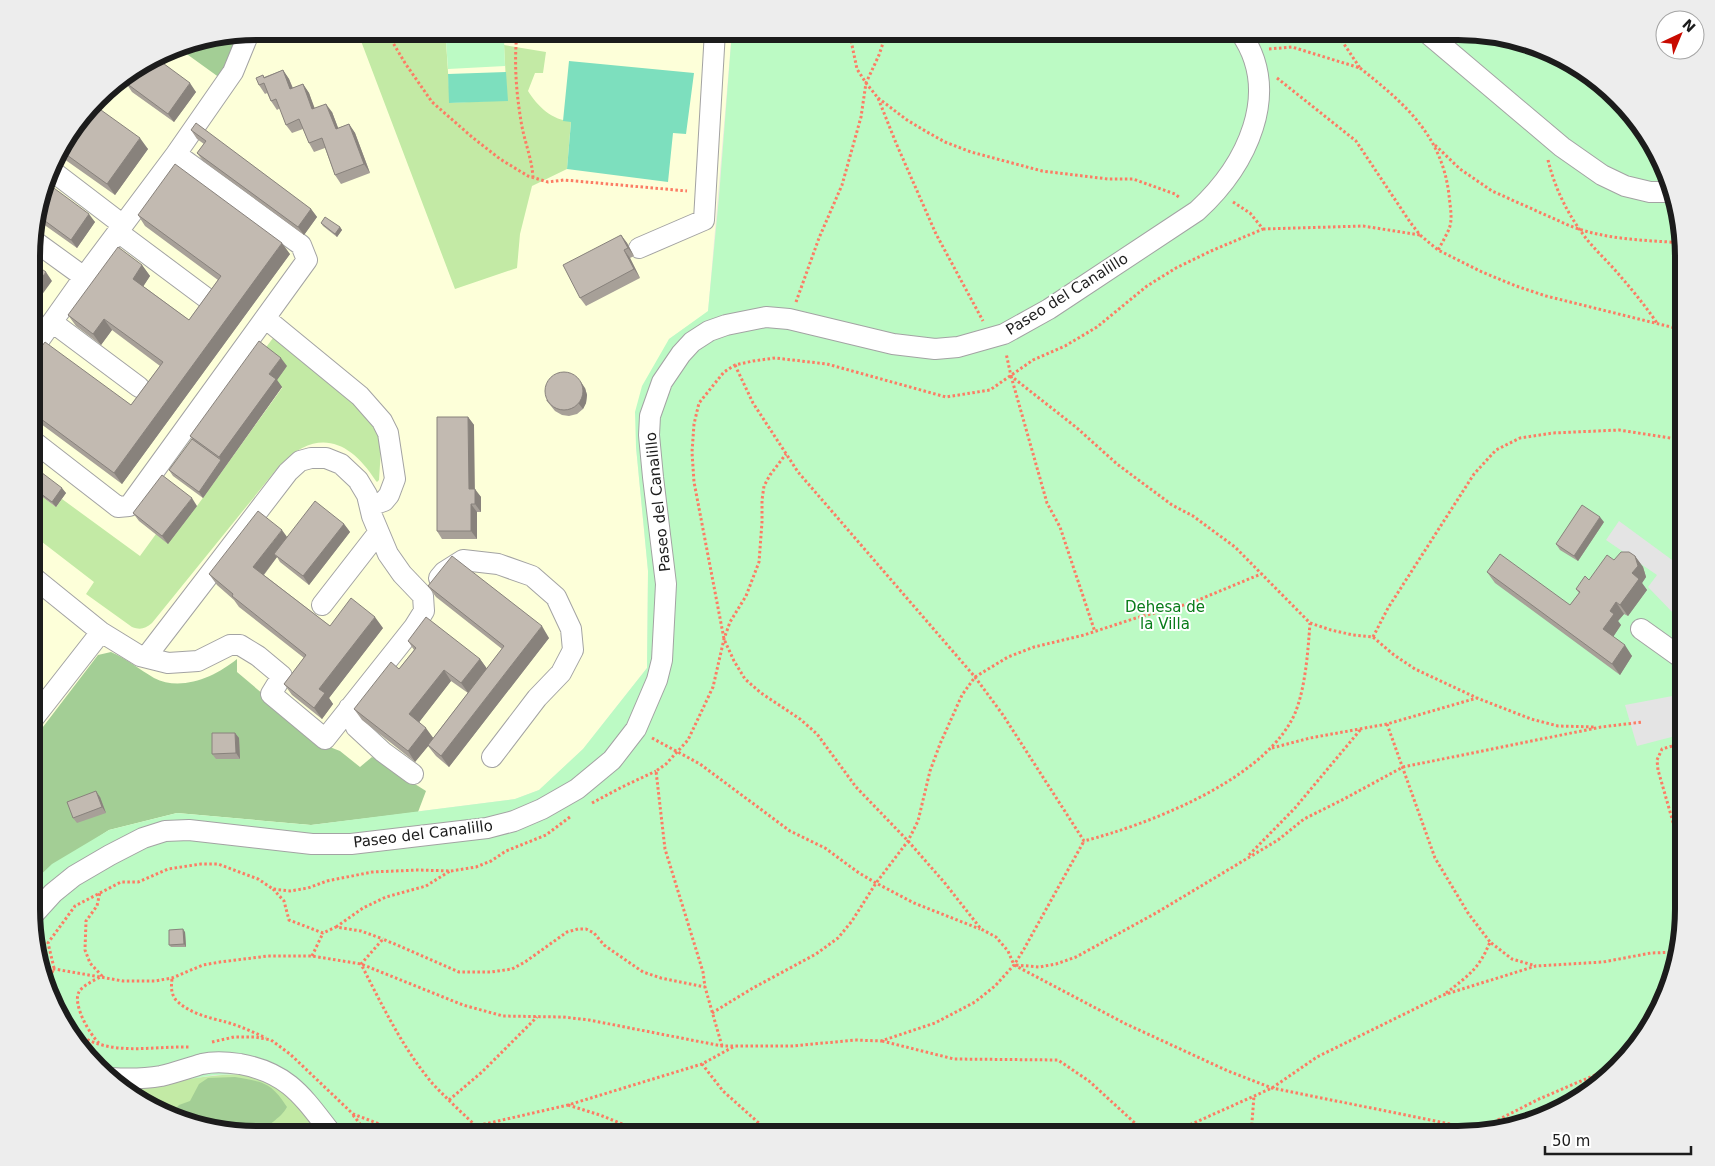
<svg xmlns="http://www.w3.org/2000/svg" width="1715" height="1166" viewBox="0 0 1715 1166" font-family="'DejaVu Sans',sans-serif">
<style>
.education{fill:#fdffd9}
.grass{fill:#c3eaa5}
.forest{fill:#a3ce95}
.park{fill:#bcfac4}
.pitch{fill:#7ddfbe}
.parking{fill:#e4e4e4}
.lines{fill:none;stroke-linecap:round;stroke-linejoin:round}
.minor-casing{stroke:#a3a3a3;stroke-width:22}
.path{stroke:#fc7c64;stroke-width:3;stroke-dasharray:2.5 2.5;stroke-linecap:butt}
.minor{stroke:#fff;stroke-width:20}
.wall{fill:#a7a098;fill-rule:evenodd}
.shaded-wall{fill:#88827c}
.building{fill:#c2bab1;stroke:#88827c}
.labels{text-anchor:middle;stroke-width:4;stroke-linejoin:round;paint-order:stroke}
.street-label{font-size:15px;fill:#1c1c1c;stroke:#fff}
.park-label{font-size:15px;fill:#097b19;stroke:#fff}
.rim{fill:none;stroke:#1c1c1c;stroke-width:6}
</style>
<rect width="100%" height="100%" fill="#eeeae1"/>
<path class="education" d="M257 31H732L708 312 669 339 636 447 648 571 647 668 583 749 539 790 515 799 311 825 36 878 33 882V228L55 157 108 88 171 48Z"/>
<path class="grass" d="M386 34 391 43 446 41 450 103 507 100 504 45 546 52 543 73H535L528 91C537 106 553 121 571 121L567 169 532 186 520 234 517 268 455 289 361 41Z
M276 337 359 400 376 426 381 449 379 480 377 482 376 481C350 440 317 427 280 465L152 623C145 629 140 630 132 627L86 594 94 582 33 535V490L56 507 62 499 140 556 156 534 197 506 282 388 275 382 264 350 273 338Z
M240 1074 267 1079 287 1093 321 1134H243L184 1123 120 1088C160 1085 199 1075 240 1074Z"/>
<path class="forest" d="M239 35 220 78 177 47Z
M111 652C127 659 139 669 154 678 181 692 215 677 237 659V672L322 744 340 751 360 767 372 757 426 791 418 812 311 825 177 813 109 830 36 878 33 882V740L98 655Z
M235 1077C263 1082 271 1082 287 1107 280 1120 270 1120 264 1134 233 1134 197 1130 170 1115L179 1105 190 1101 199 1084 208 1078Z"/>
<path class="park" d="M732 31 1472 32 1531 43 1595 78 1660 157 1683 243V923L1672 982 1637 1046 1558 1111 1458 1135 321 1134 287 1093 267 1079 240 1074 215 1075 154 1085 119 1087 61 1022 33 938V882L52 864 109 830 177 813 311 825 515 799 539 790 583 749 647 668 648 571 636 447 635 412 642 386 669 339 708 311 719 197Z
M504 38 505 66 448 69 446 41Z"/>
<path class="pitch" d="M606 31H693V37Z
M569 61 694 73 686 134 673 133 668 182 567 169 571 122 563 121Z
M506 72 508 101 449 103 448 74Z"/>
<path class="parking" d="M1619 521 1683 568V610L1675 615 1648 587 1657 575 1606 540Z
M1683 694V734L1637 746 1625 705Z"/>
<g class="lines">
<g class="minor-casing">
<path id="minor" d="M1426 32 1562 147 1602 175 1625 186 1650 192H1670
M51 170 123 225
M118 232 205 297
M33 240 84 277
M639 248 704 220 715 31
M265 318 360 396 382 421 388 433 395 479 389 495 384 501 370 506
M52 322 139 387
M33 349 84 277 176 154 233 72 249 33
M33 441 118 507 129 506 307 260 301 245 176 154
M33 577 101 632 33 719
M439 578 444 572 463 560 498 564 532 576 556 597 571 629 573 650 561 673 537 698 492 757
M322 605 378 533
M1641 629 1683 659
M101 632 140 656 168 663 198 661 230 645H240L258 656 282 676 271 694 325 739 414 627 424 611 423 596 402 574 388 554 372 516 367 495 358 480 341 464 326 458H311L300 461 288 472 146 657
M349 708 356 727 383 752 413 774
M33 915 53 893 74 876 110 855 143 838 165 831 189 830 312 844H351L487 828 514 821 542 809 577 789 612 760 636 729 657 680 662 660 666 584 653 477 649 435 650 416 662 382 681 354 692 342 709 331 726 325 766 317 789 319 893 344 935 349 958 347 1004 334 1049 309 1197 211C1246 166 1283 93 1240 32
M111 1078C127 1079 144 1079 161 1076 174 1073 188 1068 202 1064 214 1061 227 1062 240 1064 289 1073 303 1097 332 1134"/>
</g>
<path class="path" d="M386 31 405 63 432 102 472 137 500 159 528 176 548 182 564 180 687 191
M849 31 857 69 866 83 878 98 896 143 936 234 983 321
M517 32C514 62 516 91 521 121 524 141 532 158 533 178
M1206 32 1223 38
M1269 49 1292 47 1360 68 1336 32
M1360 68C1404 103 1442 135 1449 195 1450 206 1453 219 1449 229 1446 236 1442 243 1438 250
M1277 78 1356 141 1410 222 1420 235 1438 250 1482 272 1516 286 1546 296 1683 330
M878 98 907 120 927 132 945 142 971 152 1042 171 1108 179H1133L1175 194 1180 198
M1435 145 1460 169 1492 191 1568 225C1604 240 1645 240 1683 243
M1548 160C1554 185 1565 209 1580 230 1592 248 1608 261 1621 277 1634 292 1646 307 1657 323
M1233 202 1250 213 1263 229 1211 251 1176 268 1147 286 1097 327 1065 346 1033 360 990 390 946 397 827 364 775 358 753 361 735 365 724 372 699 403 694 424 692 452 694 482 724 639 734 661 745 679 761 693 800 719 817 734 856 787 908 841 944 882 981 929 996 937 1008 951 1014 965 1126 1024 1228 1071 1272 1088 1480 1130
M1263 229 1363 226 1420 235
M796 302 819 238 842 185 861 117 866 83 879 55 887 31
M735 365 753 403 798 472 975 677 1003 715 1084 841C1149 824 1255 783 1290 723 1305 699 1308 651 1310 623L1235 547 1193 516 1172 505 1117 464 1077 428 1011 376 1006 353
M1011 376 1047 503 1060 527 1095 632
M1310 623 1331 630 1353 635 1373 637 1394 655 1415 669 1477 698 1531 719 1558 726 1595 727
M1373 637 1388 608 1474 474 1496 450 1520 438 1553 433 1619 430 1683 440
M1387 724 1435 858 1468 913 1490 942
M652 738 700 764 790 831 825 848 859 873 876 883 914 903 980 929
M1272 748 1310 738 1387 724 1477 698
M592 803 622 787 656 771
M1249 855 1295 808 1361 729
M273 889 284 901 289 920 323 933 336 927 361 931 383 939
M336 927 363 908 386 897 426 886 450 871
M1683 927 1677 836 1658 770 1657 760 1662 749 1683 743
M312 956 323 933
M1016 965 1039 967 1056 964 1076 957 1156 913 1278 840 1304 819 1344 799 1403 767 1601 727 1643 722
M43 967 123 981H155L172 978 203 965 220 962 268 956H312L361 964 463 1005 503 1016 563 1017 589 1020 722 1046H793L855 1040 881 1041 935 1023 975 1002 995 986 1014 965 1024 949 1084 841
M172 979C171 987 171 994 176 1000 188 1013 210 1018 226 1022 240 1026 253 1032 266 1038
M48 982 54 968 48 943 75 906 121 882H138L168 869 201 864H218L258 879 273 889 290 891 308 888 327 881 372 872 418 870 451 871 476 867 491 861 506 851 546 835 570 817
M1446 993C1468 976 1479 969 1490 942L1512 959 1536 966
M58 1013C64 1019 69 1028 76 1033 110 1057 151 1046 189 1047
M712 1013 753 988 816 954 838 938 852 921 876 883 908 841 918 821 930 771 940 744 962 695 975 677 1008 657 1034 647 1084 635 1136 618 1191 603 1261 574
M882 1041 954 1059 1058 1060 1089 1081 1148 1135
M212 1042 234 1037H255L271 1040 290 1054 353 1114 406 1134
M99 1043C90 1035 72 1004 79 992 83 985 95 980 102 976L90 963 85 950 86 921 97 906 100 892
M722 1046 705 987 703 972 665 849 656 771 666 764 688 740 713 687 724 639 730 622 746 596 759 562 762 522V500L764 486 770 475 786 454
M733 1047 702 1064 723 1091 771 1134
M449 1100 482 1072 537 1017
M568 1105 600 1115 647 1134
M353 1115 368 1134
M476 1126C461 1112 446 1098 432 1083 402 1047 382 1005 361 964L383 939 459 972H491L512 969 525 962 567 932 578 929H586L594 933 604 945 614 952 643 972 661 978 705 987
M1480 1129 1539 1099 1609 1069
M455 1134 476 1126 568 1105 702 1064
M1162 1135 1176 1131 1272 1088 1317 1057 1443 995 1536 966 1603 962 1651 953 1677 952
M1251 1135 1254 1096"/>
<use href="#minor" class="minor"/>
</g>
<path class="wall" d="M156 58 196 92 174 122 132 92 126 83 130 78 127 76Z
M283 70 289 79 293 88 303 84 309 93 314 108 332 112 338 128 349 124 355 133 370 173 341 184 335 175 325 148 314 152 309 143 303 129 292 133 286 125 280 108 277 110 271 101 267 93 265 94 259 85 264 77Z
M94 105 148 149 115 195 57 154Z
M191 130 311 209 317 217 304 235 203 161 197 153 204 144 197 139Z
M47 183 95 222 77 248 36 219Z
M138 215 290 254 122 484 33 418V358L131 405 160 366 112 330 101 345 76 326 68 315 142 265 150 276 143 286 189 320 218 280 145 226Z
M321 223 340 227 342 230 337 237 323 226Z
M621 235 627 243 634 256 630 258 640 278 586 306 580 298Z
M287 366 277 380 282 387 203 498 173 476 169 470 192 439 190 436Z
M585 388 587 395 586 403 583 409 577 414 569 416 562 415 555 411 546 400Z
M468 417 474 425V489L481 497V512H477V539H442L437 531Z
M33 466 66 493 56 507 33 490Z
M197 506 168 544 139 521 133 513Z
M1604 522 1578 561 1560 550 1556 544Z
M344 524 350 532 309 585 280 562 277 557 264 575 330 626 383 628 329 698 333 704 322 719 292 695 284 684 304 658 239 607 234 600 217 585 209 574 287 537Z
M1635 556 1643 567 1646 577 1642 583 1647 590 1628 616 1624 614 1618 621 1621 625 1613 637 1632 656 1620 675 1495 583 1487 572 1570 605 1579 593 1576 589 1589 580Z
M428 586 549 638 449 767 436 756 428 746 415 762 362 720 354 709 399 669 414 650 408 641 480 659 487 669 502 649 436 597ZM451 681 468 693 433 738 419 722Z
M235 733 239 738 240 759H216L212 754Z
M100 797 106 813 77 823 73 818Z
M185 932 186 947H171L169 945Z"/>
<path class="shaded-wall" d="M283 70 289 79 296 97 290 89Z
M190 83 196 92 174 122 168 114Z
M303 84 309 93 318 117 312 109Z
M326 104 332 112 342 138 336 129Z
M349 124 355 133 370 173 364 164Z
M140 138 148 149 115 195 107 184Z
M311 209 317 217 304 235 298 227Z
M89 214 95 222 77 248 71 240Z
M340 227 342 230 337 237 335 234Z
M621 235 627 243 634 256 628 248Z
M282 243 290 254 122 484 114 473Z
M624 250 630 258 640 278 634 269Z
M142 265 150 276 141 290 133 279Z
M46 272 52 281 33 307V290Z
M104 319 112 330 101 345 93 334Z
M281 358 287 366 277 380 282 387 203 498 199 492 221 460 219 457 269 374Z
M581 382 585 388 587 395 586 403 583 409 579 404Z
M468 417 474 425 475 497 469 489Z
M62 488 66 493 56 507 52 502Z
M475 489 481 497V512L475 504Z
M192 498 197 506 168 544 162 536Z
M471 504 477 512V539L471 531Z
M1600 517 1604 522 1578 561 1574 556Z
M344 524 350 532 309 585 303 576Z
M282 530 290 541 274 554 277 557 261 578 253 567Z
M1635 556 1643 567 1646 577 1642 583 1647 590 1628 616 1620 605 1632 573Z
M1616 602 1624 614 1618 621 1621 625 1611 640 1603 629 1610 611Z
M375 617 383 628 329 698 333 704 322 719 314 708 319 689Z
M542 626 549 638 449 767 441 756Z
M1625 645 1632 656 1620 675 1612 664Z
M33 647 42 658 38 664 40 667 33 676Z
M480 659 488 670 469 694 461 683Z
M444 670 451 681 417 725 409 714Z
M426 728 434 739 415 762 408 751Z
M235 733 239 738 240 759 236 753Z
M96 791 100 797 106 813 102 807Z
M183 929 185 932 186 947 184 944Z"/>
<path class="building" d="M156 58 190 83 168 114 126 83 132 75 130 74Z
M283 70 290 89 303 84 312 109 326 104 336 129 349 124 364 164 335 175 322 138 309 143 299 119 286 125 276 99 271 101 264 83 259 85 256 78 263 75 264 78Z
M94 105 140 138 107 184 60 150Z
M196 123 311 209 298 227 197 153 206 141 191 130Z
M175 164 282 243 114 473 33 413V358L45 342 131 405 163 362 104 319 93 334 68 315 118 247 142 265 133 279 189 320 221 276 138 215Z
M47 183 89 214 71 240 37 215Z
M325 217 340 227 335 234 321 223Z
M621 235 628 248 624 250 634 269 580 298 563 265Z
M33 263 46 272 33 290Z
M259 341 281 358 269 374 276 379 219 457 190 436Z
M545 391a19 19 0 1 1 38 0a19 19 0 1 1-38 0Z
M437 417H468L469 489H475V504H471V531H437Z
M192 439 221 460 199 492 169 470Z
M33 466 62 488 52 502 33 488Z
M162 475 192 498 162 536 133 513Z
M315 501 344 524 303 576 274 554Z
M1582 505 1600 517 1574 556 1556 544Z
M258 511 282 530 253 567 330 626 351 598 375 617 319 689 325 693 314 708 284 684 306 655 232 596 233 594 209 574Z
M1621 552H1629L1635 556 1638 566 1632 573 1639 579 1620 605 1616 602 1610 611 1614 614 1603 629 1625 645 1612 664 1487 572 1500 554 1570 605 1580 592 1576 589 1585 576 1589 580 1607 555 1614 560Z
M452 556 542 626 441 756 428 745 504 646 428 586Z
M426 617 480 659 461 683 444 670 409 714 426 728 408 751 354 709 391 662 399 669 416 648 408 641Z
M212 733H235L236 753 212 754Z
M96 791 102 807 73 818 67 802Z
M183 929 184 944 169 945V930Z"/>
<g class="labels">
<g class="street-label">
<text transform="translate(1067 294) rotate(-32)" y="5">Paseo del Canalillo</text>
<text transform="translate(658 502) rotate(-96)" y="5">Paseo del Canalillo</text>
<text transform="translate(423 834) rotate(-7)" y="5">Paseo del Canalillo</text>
</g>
<g class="park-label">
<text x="1165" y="612">Dehesa de<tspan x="1165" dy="17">la Villa</tspan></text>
</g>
</g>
<path d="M0 0H1715V1166H0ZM257 40H1458A217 217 0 0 1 1675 257V909A217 217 0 0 1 1458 1126H257A217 217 0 0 1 40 909V257A217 217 0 0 1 257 40Z" fill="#ededed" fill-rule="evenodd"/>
<path class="rim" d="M257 40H1458A217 217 0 0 1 1675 257V909A217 217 0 0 1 1458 1126H257A217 217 0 0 1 40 909V257A217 217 0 0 1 257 40Z"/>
<g transform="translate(1680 35) rotate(44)"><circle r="24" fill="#ffffff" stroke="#a4a4a4"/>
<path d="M0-4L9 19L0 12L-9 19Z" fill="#c80a00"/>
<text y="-8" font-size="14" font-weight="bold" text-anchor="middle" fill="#1c1c1c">N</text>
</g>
<path d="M1545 1146v8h146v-8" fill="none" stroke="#1c1c1c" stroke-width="2.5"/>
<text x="1552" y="1146" font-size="15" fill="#1c1c1c" stroke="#ffffff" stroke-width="4" paint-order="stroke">50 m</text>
</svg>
